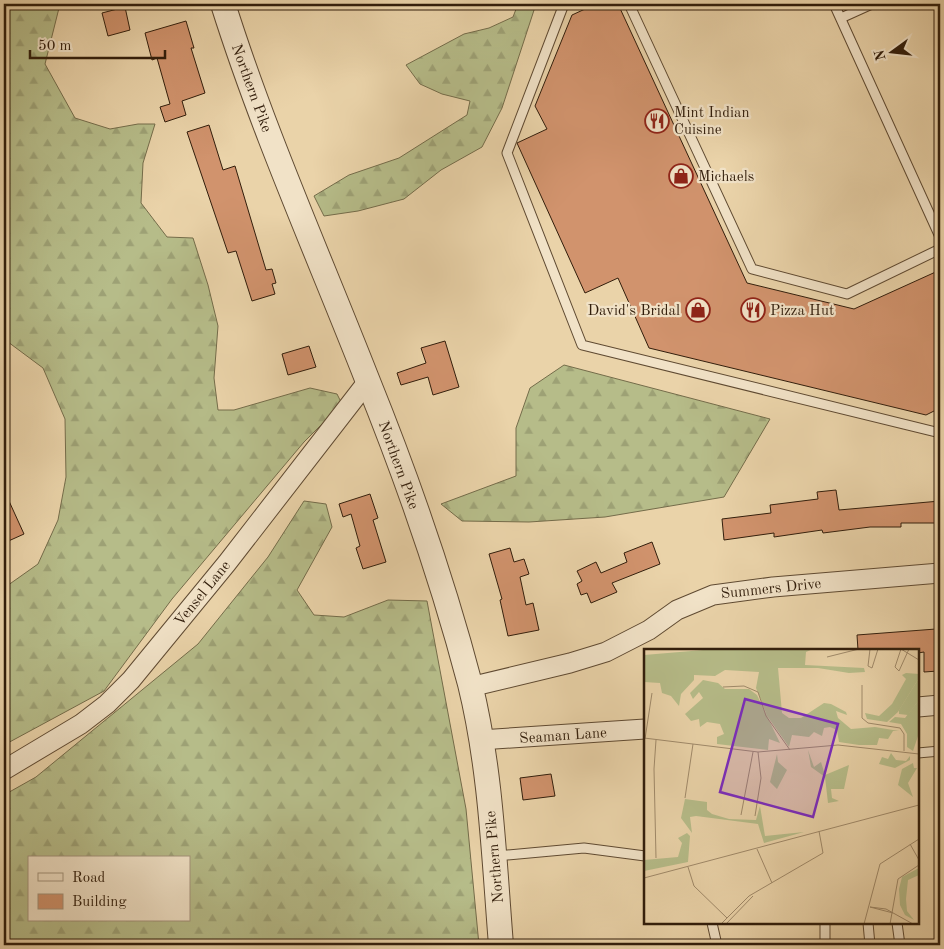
<svg xmlns="http://www.w3.org/2000/svg" width="944" height="949" viewBox="0 0 944 949" font-family="'Old Standard TT',serif">
<style>
.forest{fill:url(#forest-firs);stroke:#746c4a;fill-rule:evenodd}
.building{fill:#d1936d;stroke:#311d0b}
.lines{fill:none;stroke-linecap:round;stroke-linejoin:round}
.service-casing{stroke:#5f4a32;stroke-width:11}
.minor-casing{stroke:#5f4a32;stroke-width:21}
.tertiary-casing{stroke:#5f4a32;stroke-width:26}
.service{stroke:#f1e2c7;stroke-width:9}
.minor{stroke:#f1e2c7;stroke-width:19}
.tertiary{stroke:#f1e2c7;stroke-width:24}
.labels{text-anchor:middle;stroke-width:4.5;stroke-linejoin:round;paint-order:stroke}
.street-label{font-size:15px;fill:#311d0b;stroke:#f1e2c7}
.poi-label{font-size:15px;fill:#311d0b;stroke:#f1e2c7;text-anchor:start}
.inset-road{fill:none;stroke:#a08a6a;stroke-width:1}
.view{fill:#7b2cbf;fill-opacity:0.15;stroke:#7b2cbf;stroke-width:2.5}
.inset-edge{fill:none;stroke:#311d0b;stroke-width:2.5}
</style>
<defs>
<pattern id="forest-firs" width="22" height="20" patternUnits="userSpaceOnUse" patternTransform="scale(1.25)"><rect width="22" height="20" fill="#b6bc89"/><path d="M5 1l3.5 6h-7zM16 11l3.5 6h-7z" fill="#9da175"/></pattern>
</defs>
<rect width="100%" height="100%" fill="#ead3a9"/>
<filter id="stains"><feTurbulence type="fractalNoise" baseFrequency=".004" numOctaves="4"/><feColorMatrix values="0 0 0 0 .2 0 0 0 0 .09 0 0 0 0 .02 0 0 0 .5 -.17"/></filter>
<radialGradient id="worn" r=".72"><stop offset=".6" stop-color="#630" stop-opacity="0"/><stop offset="1" stop-color="#630" stop-opacity=".3"/></radialGradient>
<path class="forest" d="M4 4H60L45 64 75 118 110 129 138 124H155L143 163 141 203 167 237 193 238 208 285 218 326 214 378 218 410H234L310 388 337 394 342 404 304 442 172 599 104 691 4 745V588L38 564 58 520 66 477 65 419 43 368 4 339Z
M518 4H536L502 108 482 147 441 170 404 199 358 211 324 216 314 196 349 175 399 158 467 115 470 101 442 94 420 84 406 65 464 34 489 28 513 17Z
M564 365 770 419 724 497 605 517 529 522 462 521 441 504 516 476V428L530 388Z
M304 501 326 504 332 527 297 590 314 615 344 617 388 600 427 601 466 809 479 945H4V795L36 777 198 644 268 557ZM29 858H189V920H29Z"/>
<path class="building" d="M596 4H618L747 283 854 309 940 270V408L926 415 649 348 618 278 585 293 517 143 547 129 535 106 572 15Z
M125 7 130 30 108 36 102 13Z
M186 21 194 48H191L205 93 182 101 186 115 165 122 160 107 170 104 157 58 152 60 145 33Z
M209 125 223 170 235 166 266 270 272 269 276 283 272 284 275 294 252 301 236 251 228 253 187 132Z
M445 341 459 387 433 395 428 377 401 385 397 373 426 363 421 348Z
M309 346 316 367 288 375 282 354Z
M4 490 24 534 4 543Z
M836 490 839 510 940 501V523H901V527H870L823 533 822 530 774 537V533L724 540 722 519 771 513 770 505 818 499 817 492Z
M370 494 378 518 373 520 386 562 363 569 356 548 360 546 351 514 343 517 339 504Z
M652 542 660 564 612 583 617 592 591 603 587 593 581 595 577 584 582 581 577 571 596 562 601 573 627 562 624 553Z
M510 548 514 562 524 559 529 574 520 577 526 605 533 603 539 630 508 636 500 600 502 599 489 554Z
M936 629 938 671 924 672V652L918 653V650H858L857 635Z
M551 774 555 796 523 800 520 778Z"/>
<g class="lines">
<g class="service-casing">
<path id="service" d="M564 4 507 153 582 345 940 433
M629 4 752 269 847 294 940 249
M834 4 940 237
M841 18 872 4
M918 753 940 751
M496 856 584 848 645 856
M712 923 717 945
M825 923V945
M868 923 870 945
M897 923 900 945"/>
</g>
<g class="minor-casing">
<path id="minor" d="M470 687 570 663 606 652 649 630 677 610 713 595 773 587 940 573
M918 707 940 705
M480 740 645 729
M4 770 81 724 107 704 131 680 227 563 368 381"/>
</g>
<g class="tertiary-casing">
<path id="tertiary" d="M223 4C263 131 318 254 367 379 407 478 443 581 470 684 491 769 494 859 501 945"/>
</g>
<use href="#service" class="service"/>
<use href="#minor" class="minor"/>
<use href="#tertiary" class="tertiary"/>
</g>
<defs>
<g id="restaurant-ring" transform="scale(1.25)"><circle r="9.5" fill="#f1e2c7" stroke="#8f2418" stroke-width="1.5"/><path d="M-5-6h1v4h1v-4h1v4h1v-4h1v5L-1.5 .5V6h-2V.5L-5-1ZM5-6V6H3V1.5H1.5Q1.5-4 5-6Z" fill="#8f2418"/></g>
<g id="shop-ring" transform="scale(1.25)"><circle r="9.5" fill="#f1e2c7" stroke="#8f2418" stroke-width="1.5"/><path d="M-5-2.5h2.3a2.7 3.5 0 0 1 5.4 0H5L5.5 6h-11ZM-1.5-2.5h3a1.5 2.3 0 0 0-3 0Z" fill="#8f2418"/></g>
</defs>
<g fill-rule="evenodd">
<use href="#restaurant-ring" x="657" y="121"/>
<use href="#shop-ring" x="681" y="176"/>
<use href="#shop-ring" x="698" y="310"/>
<use href="#restaurant-ring" x="753" y="310"/>
</g>
<g class="labels">
<g class="street-label">
<text transform="translate(252 88) rotate(70)" y="5">Northern Pike</text>
<text transform="translate(399 465) rotate(70)" y="5">Northern Pike</text>
<text transform="translate(771 588) rotate(-6)" y="5">Summers Drive</text>
<text transform="translate(202 593) rotate(-51)" y="5">Vensel Lane</text>
<text transform="translate(563 735) rotate(-4)" y="5">Seaman Lane</text>
<text transform="translate(494 857) rotate(-95)" y="5">Northern Pike</text>
</g>
<g class="poi-label">
<text x="674" y="117">Mint Indian<tspan x="674" dy="17">Cuisine</tspan></text>
<text x="698" y="181">Michaels</text>
<text x="680" y="315" text-anchor="end">David's Bridal</text>
<text x="770" y="315">Pizza Hut</text>
</g>
</g>
<g transform="translate(644 649)">
<rect width="275" height="275" fill="#ead3a9"/>
<path d="M71 0H169L162 3 161 16 220 19 221 23 205 24 174 19H134L138 64 145 69H157L180 54 187 55 202 63 203 66 192 62 194 69 207 80 231 78 255 82H249L244 90 235 89 233 96H215L195 93 193 81 186 78 180 79 178 87 170 83 165 88 148 86 145 98 123 67 112 39 115 23 81 21 71 27 50 26V31L37 45 35 57 27 47 18 44 16 34 0 33V6ZM262 24 275 25V29L254 63 243 73 223 70 221 64 235 67 248 55 262 30 258 26ZM59 31 74 34 81 40H105L113 46 136 94 125 90 124 101 73 95V88L80 85 76 75 63 73 56 78 55 70 47 72 41 65 59 49 55 43 49 50 46 44ZM275 51V84L269 102 263 98V85L257 75 245 73 251 68 261 69ZM164 101 170 118 177 113 181 126 205 116 200 140H187L188 149 195 152 184 154 181 128 167 118ZM247 104 252 111 262 112 266 107V111L251 119 235 115 238 108 244 110ZM133 105 134 113 143 121 133 140 126 133ZM269 114 270 119H273L264 134 269 148 254 136 258 120ZM41 150 63 153V161L68 165 85 170 112 171 116 157 121 187 160 183 120 194 114 175 52 167 46 168 48 184 37 169ZM43 184 46 187 44 213 0 222V211L34 208 38 194 34 189ZM275 219V226L264 231 262 250 263 262 270 271 261 266 256 256 255 240 258 228Z" fill="#b6bc89"/>
<path d="M275 29V51L264 66 255 65V61Z" fill="#b6bc89"/>
<path class="inset-road" d="M226 0 224 17 228 19 234 0M257 0 251 18 255 22 265 0M257 0 275 11M183 8 215 0M218 36V69L224 74 256 79 260 85V102M79 38 100 37 114 43 122 67 146 101M0 89 114 103 194 96 275 105M1 90 8 44M41 149 49 95M97 166 109 103M111 167 117 129 114 103M266 195 275 211M113 200 128 234M12 209 10 120 12 91M44 218 50 237 83 269M0 229 275 156M226 258 242 260 269 275M226 258 249 264M77 275 105 247 179 204 175 182M82 275 109 247M220 275 236 215 275 190M246 275 254 230 275 216"/>
<path class="view" d="M101 50 194 75 169 168 76 143Z"/>
<rect width="275" height="275" class="inset-edge"/>
</g>
<rect width="944" height="949" fill="none" stroke="#ead3a9" stroke-width="20"/>
<rect x="5" y="5" width="934" height="939" fill="none" stroke="#311d0b" stroke-width="2.5"/>
<rect x="10" y="10" width="924" height="929" fill="none" stroke="#311d0b"/>
<rect x="28" y="856" width="162" height="65" fill="#f1e2c7" stroke="#a4937c"/>
<rect x="38" y="873" width="25" height="8" fill="#f1e2c7" stroke="#a4937c"/>
<text x="72" y="882" font-size="15" fill="#311d0b">Road</text>
<rect x="38" y="894" width="25" height="15" fill="#d1936d" stroke="#a4937c"/>
<text x="72" y="906" font-size="15" fill="#311d0b">Building</text>
<g transform="translate(892 52) rotate(255)" stroke="#f1e2c7" stroke-width="4" paint-order="stroke">
<path d="M0-4L9 19L0 12L-9 19Z" fill="#311d0b"/>
<text y="-8" font-size="14" font-weight="bold" text-anchor="middle" fill="#311d0b">N</text>
</g>
<path d="M30 50v8h135v-8" fill="none" stroke="#311d0b" stroke-width="2.5"/>
<text x="38" y="50" font-size="15" fill="#311d0b" stroke="#f1e2c7" stroke-width="4" paint-order="stroke">50 m</text>
<rect width="100%" height="100%" filter="url(#stains)"/>
<rect width="100%" height="100%" fill="url(#worn)"/>
</svg>
